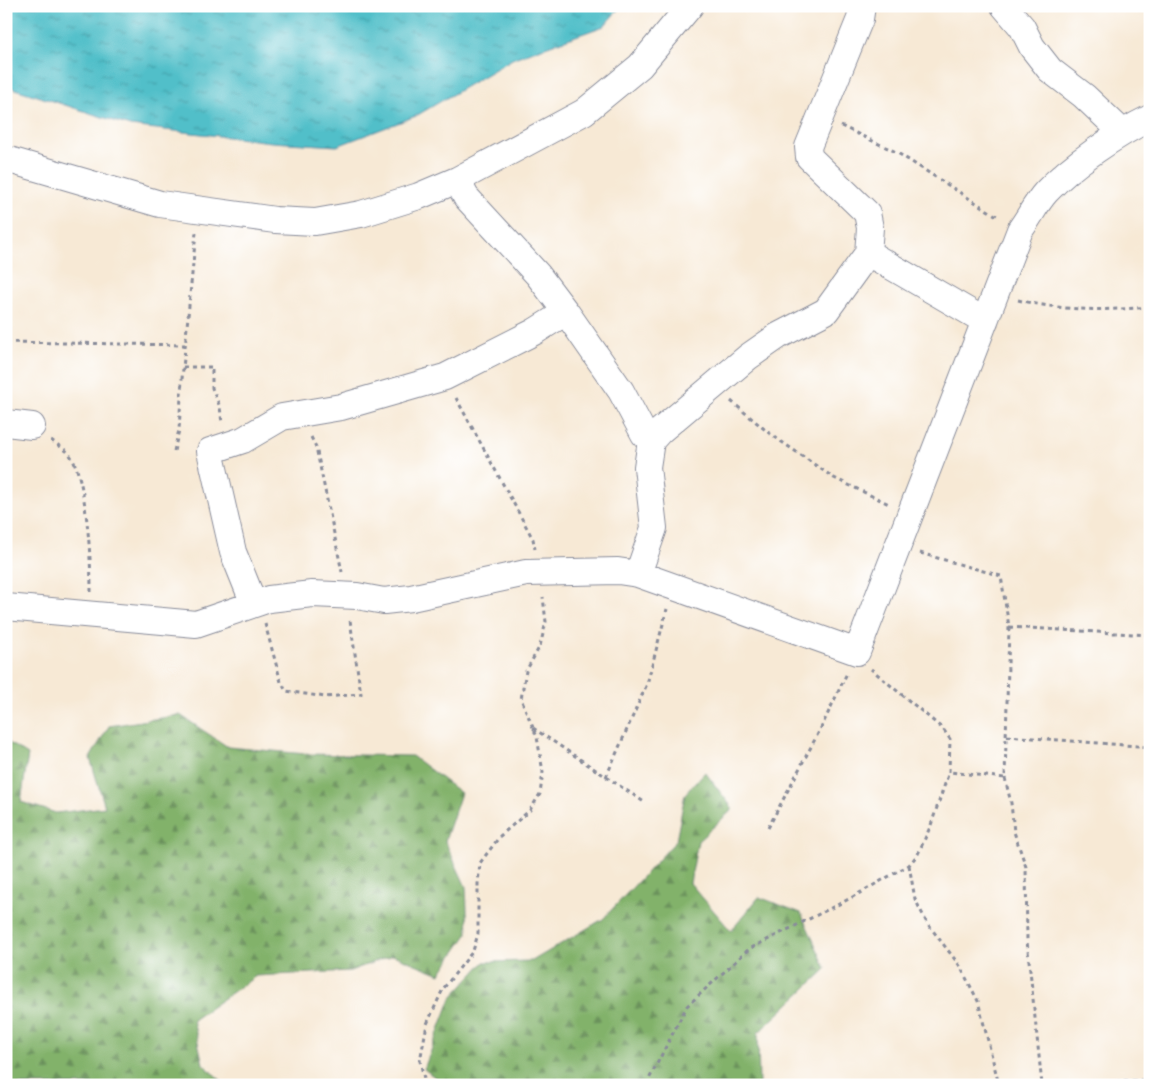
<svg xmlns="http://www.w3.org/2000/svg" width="1156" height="1091" viewBox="0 0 1156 1091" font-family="'EB Garamond',serif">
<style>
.forest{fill:url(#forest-firs);stroke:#4e7064}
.water{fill:url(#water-ripples);stroke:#367794}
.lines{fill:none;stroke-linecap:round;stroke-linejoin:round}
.minor-casing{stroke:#898c9a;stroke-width:28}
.path{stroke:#898c9a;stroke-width:3;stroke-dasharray:4 4;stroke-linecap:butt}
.minor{stroke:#fff;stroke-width:26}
</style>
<defs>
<pattern id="forest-firs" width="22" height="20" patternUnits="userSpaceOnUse" patternTransform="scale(1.25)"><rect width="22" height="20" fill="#82b26b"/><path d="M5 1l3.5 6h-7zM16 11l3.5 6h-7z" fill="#6a915b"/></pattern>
<pattern id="water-ripples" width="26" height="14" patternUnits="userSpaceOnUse" patternTransform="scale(1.25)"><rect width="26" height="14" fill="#51bfc9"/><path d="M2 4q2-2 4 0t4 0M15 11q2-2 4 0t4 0" fill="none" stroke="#429ca6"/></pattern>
</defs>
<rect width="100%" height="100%" fill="#fff"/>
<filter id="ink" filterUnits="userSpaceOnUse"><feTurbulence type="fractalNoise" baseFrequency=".02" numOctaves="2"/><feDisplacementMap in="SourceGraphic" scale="10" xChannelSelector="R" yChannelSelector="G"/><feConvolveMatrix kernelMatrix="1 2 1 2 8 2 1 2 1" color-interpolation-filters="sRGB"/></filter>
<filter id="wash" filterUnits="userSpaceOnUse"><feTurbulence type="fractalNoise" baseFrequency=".0096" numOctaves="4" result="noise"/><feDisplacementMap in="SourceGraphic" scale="20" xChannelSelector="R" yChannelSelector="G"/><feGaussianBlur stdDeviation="1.12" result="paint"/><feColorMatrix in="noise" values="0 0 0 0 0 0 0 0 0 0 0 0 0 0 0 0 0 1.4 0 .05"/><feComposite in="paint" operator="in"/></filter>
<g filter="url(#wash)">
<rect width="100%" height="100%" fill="#f7e9d5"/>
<path class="forest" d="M180 715 228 747 306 754 412 756 461 793 445 841 466 887 468 933 440 974 393 955 350 971 256 976 193 1020 203 1064 226 1085H6V741L28 755 21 802 56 813 105 807 90 758 109 726Z
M705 772 733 809 698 841 690 883 731 931 759 897 801 913 826 969 758 1033 759 1085H445L424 1069 451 998 484 962 532 961 603 919 676 841 685 794Z"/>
<path class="water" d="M6 6H621L604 26 514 58 416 116 337 146 272 142 130 126 6 86Z"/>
</g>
<g filter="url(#ink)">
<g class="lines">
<g class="minor-casing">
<path id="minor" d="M1004 6 1022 27 1032 47 1050 70 1084 96 1122 132
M6 159 160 204 275 220 315 222 361 214 419 196 457 180 584 112 640 66 690 6
M457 180 466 197 538 275 566 312 621 391 644 434 651 441
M868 253 985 321
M6 423 32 426
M638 574 654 528 647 467 651 441 660 431 748 357 778 336 826 311 868 253 870 228 867 213 809 157 808 147 860 19 862 6
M254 604 233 552 210 451 243 440 282 417 341 407 445 377 534 332 566 312
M6 607 196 624 269 599 312 594 357 596 384 601 411 598 526 573 618 571 638 574 857 652 1020 230C1029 218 1036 203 1046 192 1071 165 1117 134 1150 118"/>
</g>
<path class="path" d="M841 126 896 152 1000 218
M1018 300C1064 311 1102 311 1150 307
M6 342 185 345
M183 367H212V388L220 407 222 423
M456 398 533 539 535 549
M731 401 769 433 834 478 889 504
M311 437 316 447 342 572
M51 440C57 445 66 449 70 455 87 479 91 561 91 592
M174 451 179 430 182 379 196 232
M920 553 1001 576 1009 627 1005 778 949 772
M265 624 281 682 286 691 325 697 361 694 350 620
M1009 627 1150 635
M533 728 644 802
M1007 736 1150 747
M606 777 647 684 667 609
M1005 778 1011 803 1014 832 1026 867 1027 941 1042 1085
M768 828 822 726 847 673
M909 865 915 899 927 923 960 966 978 1001 999 1085
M428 1085 425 1083 420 1061 427 1024 443 989 473 951 478 934V884L480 863 500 836 530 810 540 794 543 772 537 737 521 699 526 671 540 646 546 622 543 597
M646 1085 687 1006 749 949 849 899 909 865 918 854 931 825 949 772 950 739 943 729 871 669
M1052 1085 1143 1080 1150 1081"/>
<use href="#minor" class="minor"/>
</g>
</g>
<rect width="1156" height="1091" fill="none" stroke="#fff" stroke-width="25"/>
</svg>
